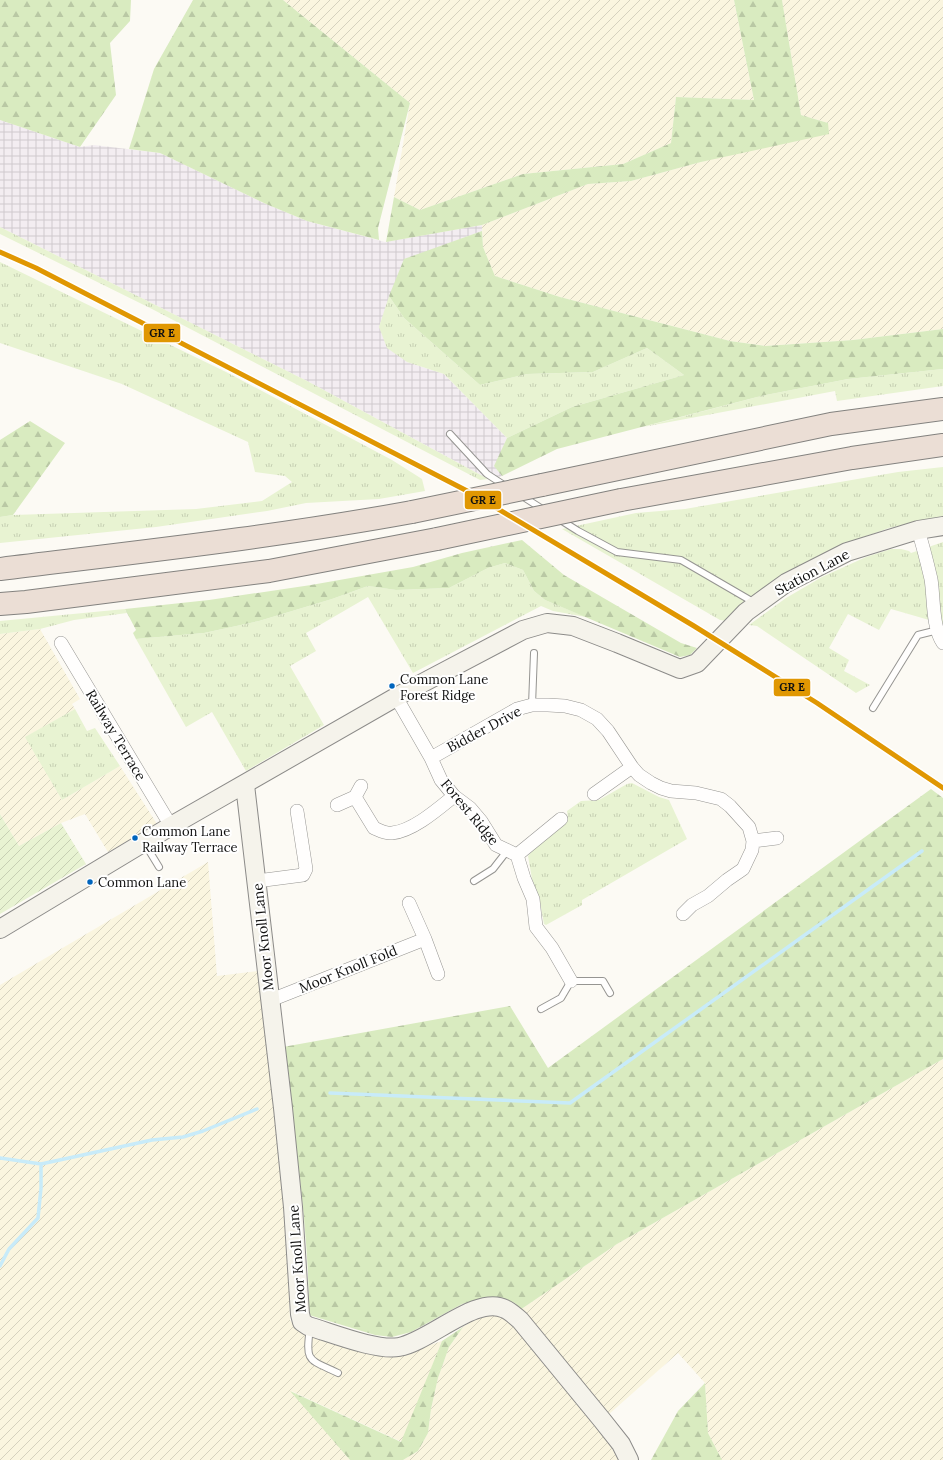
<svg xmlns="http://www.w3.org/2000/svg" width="943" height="1460" viewBox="0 0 943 1460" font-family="Lora,serif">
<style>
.industrial{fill:url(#industrial-grid)}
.farmland{fill:url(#farmland-furrows)}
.grass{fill:url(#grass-tufts)}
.forest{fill:url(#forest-firs)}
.garden{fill:url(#garden-furrows)}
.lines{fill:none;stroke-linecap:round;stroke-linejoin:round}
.stream{stroke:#c8ebf9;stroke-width:3.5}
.lane-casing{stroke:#969592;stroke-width:8}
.street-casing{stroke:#969592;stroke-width:14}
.secondary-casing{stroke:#8c8b89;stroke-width:20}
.highway-casing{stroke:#83827f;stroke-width:24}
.lane{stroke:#fffefd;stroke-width:6}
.street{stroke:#fffefd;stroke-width:13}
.secondary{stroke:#f5f3eb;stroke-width:18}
.highway{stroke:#ebded5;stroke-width:22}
.highway-bridge-casing{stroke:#83827f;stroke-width:24;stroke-linecap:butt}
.highway-bridge{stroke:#ebded5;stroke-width:22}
.rail-1-casing{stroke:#fff;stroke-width:8}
.rail-1{stroke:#e09702;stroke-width:5}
.bus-dot{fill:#0065bd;stroke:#fff;stroke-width:1.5}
.labels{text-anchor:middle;stroke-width:4;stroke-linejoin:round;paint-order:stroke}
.bus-label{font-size:13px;fill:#0f0f0f;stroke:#fff;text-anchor:start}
.street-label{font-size:14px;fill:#0f0f0f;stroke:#fff}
.line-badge{stroke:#fff;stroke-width:1.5}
.pale-badge-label{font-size:11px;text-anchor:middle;font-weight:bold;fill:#111}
</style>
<defs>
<pattern id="industrial-grid" width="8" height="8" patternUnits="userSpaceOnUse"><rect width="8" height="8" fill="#f3edf1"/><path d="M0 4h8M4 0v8" fill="none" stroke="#cfcacd"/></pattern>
<pattern id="farmland-furrows" width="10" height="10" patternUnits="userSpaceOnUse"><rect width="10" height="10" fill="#faf5df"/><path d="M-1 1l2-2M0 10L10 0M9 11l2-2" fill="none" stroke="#d5d1be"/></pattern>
<pattern id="grass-tufts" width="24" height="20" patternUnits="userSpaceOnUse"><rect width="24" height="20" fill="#e8f3d2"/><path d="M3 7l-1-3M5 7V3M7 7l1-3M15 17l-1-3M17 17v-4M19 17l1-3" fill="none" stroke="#c6cfb3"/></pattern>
<pattern id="forest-firs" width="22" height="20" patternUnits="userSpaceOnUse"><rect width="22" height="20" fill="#d9ebc0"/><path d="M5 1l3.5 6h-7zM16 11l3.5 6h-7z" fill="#b9c8a4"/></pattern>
<pattern id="garden-furrows" width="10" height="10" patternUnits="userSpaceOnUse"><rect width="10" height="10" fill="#e8f3d2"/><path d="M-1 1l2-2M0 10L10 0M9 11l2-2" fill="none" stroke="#c6cfb3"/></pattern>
</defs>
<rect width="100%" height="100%" fill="#fcfaf4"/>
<path class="industrial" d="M0 120 80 147 94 145 160 153 266 204 307 221 385 242 482 225V231L404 260 379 327 407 362 444 374 507 438 495 466 502 476 488 479 309 382 0 227Z"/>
<path class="farmland" d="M283 0H734L754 100 676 97 671 143 623 164 523 174 420 210 394 197 410 103Z
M782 0H943V329L853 340 765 346 730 341 560 297 495 276 483 247 482 225 588 184 631 181 701 162 828 123 801 115Z
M40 629 80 699 72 704 75 709 26 737 62 800 120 766 157 824 108 852 85 814 61 823 19 846 0 814V634Z
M208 862 217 976 259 971 286 1210 290 1320 296 1328 421 1348 442 1341 402 1442 291 1391 350 1460H0V985Z
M943 1059V1460H722L708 1433 705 1383 678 1353 608 1415 520 1310 617 1244Z
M494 1314 507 1318 596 1424 619 1460H403L418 1451 428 1433 431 1409 438 1378 449 1347 463 1327 481 1315Z"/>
<path class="grass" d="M0 227 309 382 488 479 480 480 152 309 0 234Z
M0 262 226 372 392 460 422 479 425 491 379 499 306 503 267 511 156 527 0 543V517L13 515 196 509 262 501 292 482 285 476 255 472 248 442 122 384 0 343Z
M389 296 404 318 480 385 527 374 593 372 647 348 684 375 572 407 507 438 444 374 407 362 387 348 379 327Z
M943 369V386L837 401 835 391 643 427 761 396 848 379Z
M943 467V516L889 528 850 542 727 621 720 620 562 529 636 513 685 509 898 472Z
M943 542V624L891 609 879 630 848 614 829 648 849 660 844 671 870 685 856 693 757 626 749 625 786 598 822 577 866 557 891 549H901L909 551 911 553Z
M505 563 523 570 534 591 545 600 586 617 553 611 541 606 413 673 368 597 306 633 316 651 290 666 324 725 246 771 212 712 186 727 136 639 204 633 259 621 332 599 368 586 396 590 449 588 488 568Z
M125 609 127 613 74 620 40 629 0 634V621Z
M75 709 87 731 95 728 120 766 62 800 25 737Z
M632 783 659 797 669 800 687 839 582 900V905L546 925 544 924 540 902 532 879 528 856 539 842 568 818 567 811 581 801 599 800 627 784Z"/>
<path class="forest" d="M0 0H131L130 21 110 43 116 95 80 147 0 120Z
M193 0H283L410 103 378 228 379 240 307 221 266 204 160 153 129 149 154 69Z
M734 0H782L801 115 828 123 829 134 701 162 631 181 588 184 482 225 386 242 394 197 420 210 523 174 623 164 671 143 676 97 754 100Z
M482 231 483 247 495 276 560 297 730 341 765 346 853 340 943 329V369L848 379 761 396 557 449 502 476 494 466 507 438 572 407 684 375 647 348 593 372 527 374 480 385 404 318 389 296 404 259Z
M30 421 65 443 13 515 0 517V440Z
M522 540 564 575 681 643 697 648 690 655 680 657 545 600 534 591 523 570 505 563 488 568 449 588 396 590 368 586 332 599 259 621 204 633 136 639 133 633 136 630 125 609 209 600 311 585 413 567 462 553Z
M931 789 943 798V1059L617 1244 520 1310 515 1303 498 1299H480L462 1304 411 1332 392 1337 375 1335 309 1315C309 1226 294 1136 283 1047L510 1006 548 1068Z
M463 1327 449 1347 438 1378 431 1409 428 1433 418 1451 403 1460H350L290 1391 401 1442 442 1341Z
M705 1383 708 1433 722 1460H651L678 1411Z"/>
<path class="garden" d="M0 814 19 846 61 823 86 864 0 914Z"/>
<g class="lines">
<path class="stream" d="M330 1093 570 1103 922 851
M0 1158 41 1164 152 1140 183 1137 203 1131 257 1109
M0 1266 9 1249 38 1218 41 1188V1164"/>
<g class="lane-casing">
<path id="lane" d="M450 434 487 474 507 487
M522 496 544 510
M559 519 578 531 617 552 681 560 755 603
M532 705 534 653
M873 708 918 635 938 630
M145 844 159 867
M474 881 493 869 507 851
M541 1009 561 998 571 981H603L610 993
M310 1328C305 1363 309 1359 338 1373"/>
</g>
<g class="street-casing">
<path id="street" d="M918 530C923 546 927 562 931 579 934 597 932 627 943 643
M61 643 171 826
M396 697 431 758 441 780 454 796 470 808 481 821 496 845 517 855 524 878 533 899 536 927 552 948 571 981
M431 758 517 709 532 705H548L565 706 581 710 597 719 608 731 632 767 639 775 651 783 661 788 671 791 696 793 721 799 730 806 749 827 753 841 752 850 743 869 727 880 708 896 692 905 683 914
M594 794 632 767
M355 797 374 828C379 830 386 834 392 833 413 831 438 809 454 796
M337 805 355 797 361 786
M753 841 777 838
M517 855 561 819
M257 881 303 875 306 869 297 811
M409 903 425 939 438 974
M271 1000 425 939"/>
</g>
<g class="secondary-casing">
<path id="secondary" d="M245 785 283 1108 293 1207 300 1314 302 1322 308 1326C332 1333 376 1351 399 1347 429 1342 477 1294 505 1309 510 1311 515 1316 520 1320L602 1420 621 1444 629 1460
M0 929 171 826 396 697 523 630 547 623 573 626 617 643 680 669 697 663 746 612 786 583 847 552 918 530 943 526"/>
</g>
<g class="highway-casing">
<path id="highway" d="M542 485 831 424 943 409
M621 500 852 458 943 445
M0 569C138 552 276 537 412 512
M0 604 26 602 269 571 437 539"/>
</g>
<use href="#lane" class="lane"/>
<use href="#street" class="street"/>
<use href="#secondary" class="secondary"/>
<use href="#highway" class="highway"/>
<g class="highway-bridge-casing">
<path id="highway-bridge" d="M412 512 542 485
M437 539 621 500"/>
</g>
<use href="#highway-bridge" class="highway-bridge"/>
<g class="rail-1-casing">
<path id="rail-1" d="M0 252 36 268 473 494 694 626 817 703 943 788"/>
</g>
<use href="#rail-1" class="rail-1"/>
</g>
<g class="bus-dot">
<circle cx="392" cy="686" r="3.5"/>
<circle cx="135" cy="838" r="3.5"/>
<circle cx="90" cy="882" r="3.5"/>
</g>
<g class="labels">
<g class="bus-label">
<text x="400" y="684">Common Lane<tspan x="400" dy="16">Forest Ridge</tspan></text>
<text x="142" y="836">Common Lane<tspan x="142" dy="16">Railway Terrace</tspan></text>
<text x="98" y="887">Common Lane</text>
</g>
<g class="street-label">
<text transform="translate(812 572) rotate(-28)" y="5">Station Lane</text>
<text transform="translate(484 729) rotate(-28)" y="5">Bidder Drive</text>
<text transform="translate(116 735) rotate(59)" y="5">Railway Terrace</text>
<text transform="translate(470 812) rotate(50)" y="5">Forest Ridge</text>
<text transform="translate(263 937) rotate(-96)" y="5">Moor Knoll Lane</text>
<text transform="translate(348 969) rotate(-22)" y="5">Moor Knoll Fold</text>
<text transform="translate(297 1259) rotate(-94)" y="5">Moor Knoll Lane</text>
</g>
</g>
<g class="line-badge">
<rect x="143" y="323" width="38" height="20" rx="4" fill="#e09702"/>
<rect x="464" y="490" width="38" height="20" rx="4" fill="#e09702"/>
<rect x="773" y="678" width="38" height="19" rx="4" fill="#e09702"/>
</g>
<g class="pale-badge-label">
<text x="162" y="337">GR E</text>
<text x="483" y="504">GR E</text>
<text x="792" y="691">GR E</text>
</g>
</svg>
